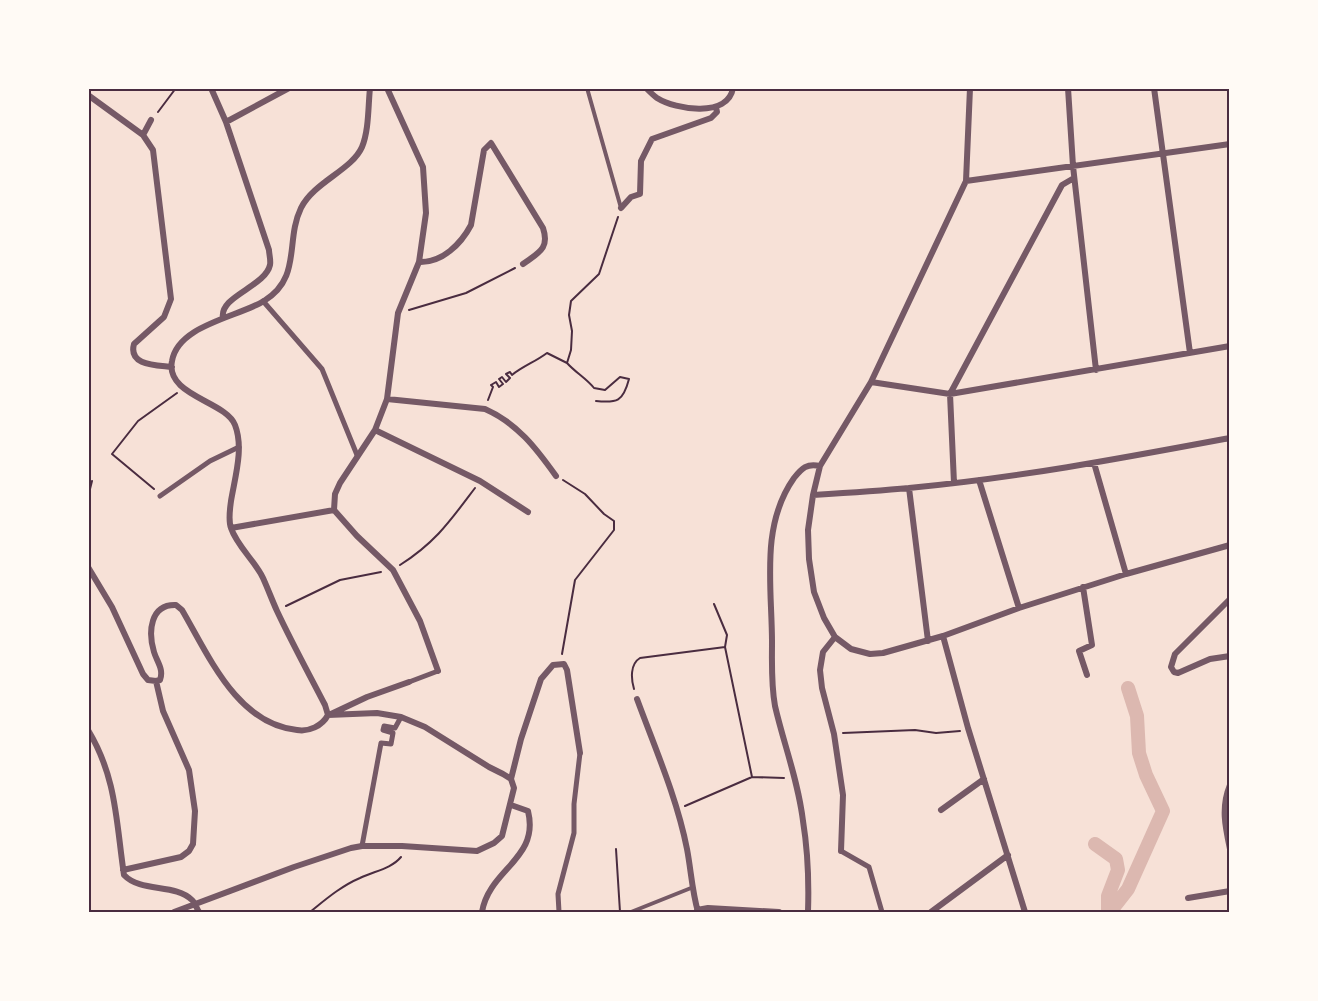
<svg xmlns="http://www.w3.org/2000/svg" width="1318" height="1001" viewBox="0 0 1318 1001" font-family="Georgia,serif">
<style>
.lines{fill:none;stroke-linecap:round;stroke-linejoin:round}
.canal{stroke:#dcb8b0;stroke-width:14}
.path{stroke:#4a2c40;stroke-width:2}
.service{stroke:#755966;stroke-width:4}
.pedestrian{stroke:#755966;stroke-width:5}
.minor{stroke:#755966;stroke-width:6}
.neatline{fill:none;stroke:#4a2c40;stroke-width:2}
</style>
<rect width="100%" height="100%" fill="#f7e1d7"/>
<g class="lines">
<path class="canal" d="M1095 844 1116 859 1118 870 1108 896V912
M1110 912 1128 889 1163 811 1146 775 1139 753 1137 716 1128 688"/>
<path class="path" d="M158 112 176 88
M409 310 466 293 515 268
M567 363C576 373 586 378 594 388L605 390 620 377 629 379C623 402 617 403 596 401
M488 400 493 387 491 385 496 382 499 387 503 384 499 379 502 377 506 382 510 378 506 374 510 372 512 375C523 366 535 362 547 353L567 363 571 350 572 331 569 315 571 301 599 274 618 217
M154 489 112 454 138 421 177 393
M88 497 92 481
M400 565C436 542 450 521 475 488
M714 604 727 635 725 647 752 777
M286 606 340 580 381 572
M562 654 575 580 614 530V521L604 514 585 494 563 480
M634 689C631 679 630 664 640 658L725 647
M843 733 915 730 936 733 960 731
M685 806 752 777 784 778
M616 849 620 912
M310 912C325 900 341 886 360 878 374 871 391 869 401 857"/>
<path class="service" d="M587 88 621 208
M631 912 691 888"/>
<path class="pedestrian" d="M263 301 322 369 357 455
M160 496 210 461 239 447
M409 682 438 671
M362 846 381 743 391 744 393 733 383 730 384 726 395 728 401 717
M841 851 869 867 882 912
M559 912 558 894 574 833V804L580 753"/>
<path class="minor" d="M211 88 226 122 269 250C269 254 271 260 270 265 265 287 219 296 223 318
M387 88 423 167 426 213 419 262 398 313 387 399 375 430 340 483 335 494 334 510 357 536 393 570 420 621 438 671
M646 88C650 92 654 96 657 98 676 110 728 118 733 88
M970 88 966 181 871 382 820 466 813 495 808 530 809 559 814 592 824 618 835 637 851 649 870 654 883 653 943 636 1019 608 1126 574 1230 545
M1068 88 1073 166 1096 370
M1154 88 1190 353
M88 95 143 135 153 150 171 299 164 317 134 344C128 366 157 365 172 367
M226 122 289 88
M143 135 151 120
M966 181 1230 144
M621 208 631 197 640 194 641 161 652 139 711 118 717 112 716 107
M419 262C442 263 461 244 471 225L484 150 491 143 543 228C550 249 538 253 523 264
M871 382 950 394 1230 346
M387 399 485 409C517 423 536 448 556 476
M375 430 480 481 528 512
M1094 463 1126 574
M979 480 1019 608
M954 483 950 394 1062 185 1074 178
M909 488 928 641
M813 495C845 493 877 491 909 488 1017 478 1123 458 1230 438
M231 528 334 510
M88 567 112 607 143 674 148 680 156 681
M1083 587 1092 645 1079 651 1087 675
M1230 599 1175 654 1171 667 1174 672 1178 673 1210 659 1230 656
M943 636 968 728 1025 912
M835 637 823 652 820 670 822 688 834 734 843 795 841 851
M156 681 160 680C164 669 157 662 154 652 148 632 150 604 176 605L182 610C209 656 237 724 297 730 309 732 322 726 328 715L325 705C309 674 292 643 277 611 272 600 268 589 263 578 255 561 237 546 231 528 228 520 230 509 231 501 235 477 244 448 235 425 226 401 165 396 172 361 178 325 238 317 264 301 302 278 285 241 301 208 314 182 352 170 362 147 369 130 368 107 370 88
M637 699C655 748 677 798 687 849 691 870 692 891 698 912
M331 714 367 697 409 682
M88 730C117 778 116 822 124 875 141 893 175 883 192 900 195 903 197 909 199 912
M511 779 521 739 541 679 553 665 564 664 567 670 580 753
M1230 785C1221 807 1225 826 1230 849
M941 810 984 779
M123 870 181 857 189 851 193 844 195 811 189 770 163 711 156 681
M1188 898 1230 891
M697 910 708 908 779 912
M174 912 294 867 351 848 362 846H402L477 851 494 843 502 836 514 788 511 779 503 774 489 767 425 727 401 717 377 713 328 715
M482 912C489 869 540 859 528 811L511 805
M808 912C809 882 808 852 803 821 798 780 784 745 775 706 771 684 772 664 772 642 772 587 760 526 794 478 802 468 807 463 820 466
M931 912 1008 855"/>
</g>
<rect width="1318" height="1001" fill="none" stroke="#fffaf5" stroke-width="180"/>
<rect x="90" y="90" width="1138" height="821" class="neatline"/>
</svg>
